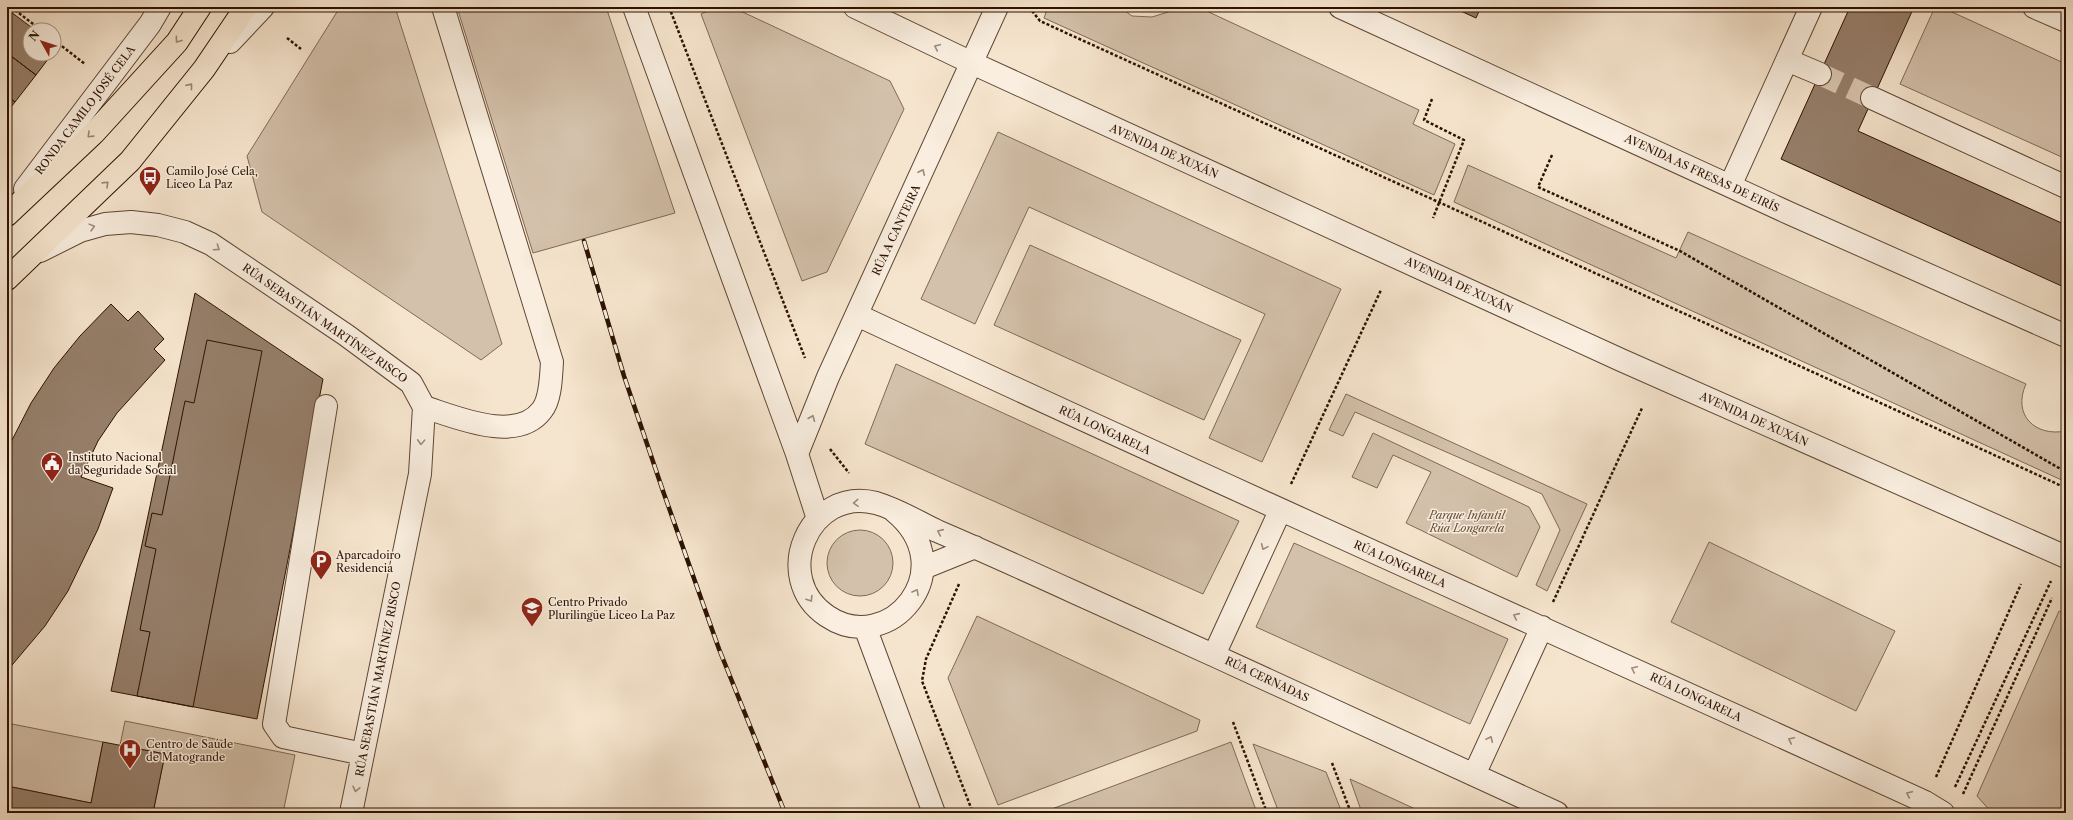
<svg xmlns="http://www.w3.org/2000/svg" width="2073" height="820" viewBox="0 0 2073 820" font-family="'Libre Caslon Text',serif">
<style>
.green{fill:#d4c1ab;stroke:#806956}
.building{fill:#967f6b;stroke:#2d1100}
.lines{fill:none;stroke-linecap:round;stroke-linejoin:round}
.minor-tunnel{stroke:#d8c5af;stroke-width:22;stroke-dasharray:22 11;stroke-linecap:butt}
.minor-casing{stroke:#5f4634;stroke-width:24}
.major-casing{stroke:#2d1100;stroke-width:24}
.path{stroke:#2d1100;stroke-width:2.5;stroke-dasharray:3 2;stroke-linecap:butt}
.minor{stroke:#f9eedf;stroke-width:22}
.major{stroke:#f6e5ce;stroke-width:22}
.rail-casing{stroke:#2d1100;stroke-width:4.5}
.rail{stroke:#f9eedf;stroke-width:3;stroke-dasharray:9;stroke-linecap:butt}
.oneway{stroke:#9c8671}
.oneway2{stroke:#9d8b7b}
.labels{text-anchor:middle;stroke-width:3;stroke-linejoin:round;paint-order:stroke}
.street-label{font-size:11px;fill:#2d1100;stroke:#f9eedf}
.poi-label{font-size:11px;fill:#2d1100;stroke:#f9eedf;text-anchor:start}
.park-label{font-size:11px;font-style:italic;fill:#674f3c;stroke:#f9eedf}
</style>
<rect width="100%" height="100%" fill="#f6e5ce"/>
<filter id="stains"><feTurbulence type="fractalNoise" baseFrequency=".005" numOctaves="4"/><feColorMatrix values="0 0 0 0 .2 0 0 0 0 .09 0 0 0 0 .02 0 0 0 .5 -.17"/></filter>
<radialGradient id="worn" r=".72"><stop offset=".6" stop-color="#630" stop-opacity="0"/><stop offset="1" stop-color="#630" stop-opacity=".3"/></radialGradient>
<path class="green" d="M340 7H395L502 344 481 360 262 212 247 156Z
M457 7H606L675 213 533 253Z
M716 7H732L890 81 904 109 827 272 802 281 701 14Z
M1048 7H1120L1132 16 1152 17 1168 12 1174 7H1198L1419 110 1413 124 1455 144 1434 195 1044 18Z
M1935 7H1941L2066 64V159L1900 84Z
M998 132 1341 289 1262 462 1209 438 1265 314 1029 207 975 324 921 299Z
M1468 165 1676 258 1688 232 2026 384C2012 415 2035 437 2066 431V482L1454 202Z
M1030 245 1241 340 1204 420 994 325Z
M896 364 1239 521 1203 594 865 444Z
M1346 394 1587 504 1547 591 1536 585 1560 530 1542 494 1355 412 1343 436 1329 430Z
M1373 433 1529 507 1540 527 1517 577 1406 523 1431 472 1393 455 1377 488 1352 477Z
M827 563a33 33 0 1 1 66 0a33 33 0 1 1-66 0Z
M1709 542 1895 631 1856 711 1671 622Z
M1294 543 1508 639 1470 724 1256 627Z
M2059 611 2066 615V813H1992L1977 796Z
M977 616 1200 720 1197 731 998 805 948 678Z
M125 721 295 755 283 813H153L165 754 120 745Z
M7 723 103 742 91 803 7 786Z
M1231 742 1257 813H1041Z
M1253 744 1326 772 1342 813H1279Z
M1350 779 1424 813H1362Z"/>
<path class="building" d="M1452 7H1481L1476 18Z
M1850 7H1914L1858 131 2066 225V288L1781 159Z
M7 9 35 30H30V54H52L36 75 7 53Z
M7 53 36 75 15 102 7 96Z
M7 96 15 102 7 112Z
M195 293 323 379 257 719 111 691Z
M111 304 128 321 138 311 164 339 154 349 165 360 117 413 98 441 81 477 113 488 98 529 68 591 45 626 7 671V541L11 534 7 533V441L11 442 31 403 54 368 80 336Z
M207 340 262 351 193 707 137 696 150 632 140 630 156 549 145 546 152 513 162 515 185 401 194 403Z
M103 742 165 754 153 813H7V786L91 803Z"/>
<g class="lines">
<path class="minor-tunnel" d="M1820 74 1872 98"/>
<g class="minor-casing">
<path id="minor" d="M634 7 797 454 818 519
M855 7 972 63 1621 360 2066 557
M1340 7 1791 214 2066 336
M2034 7 2066 21
M230 42 263 7
M1787 60 1820 74
M1872 98 2066 187
M1730 186 1811 7
M25 189 150 24 160 7
M40 251 80 231 105 224 131 222 158 225 185 232 211 244 346 335 411 383 424 407 420 474 351 813
M857 315C1212 481 1569 639 1925 802L1943 813
M326 406 274 724 283 737 363 754
M424 407C456 417 517 444 542 410 551 399 551 375 552 362L443 7
M797 454 828 377 997 7
M894 511C965 569 889 658 827 616 770 578 809 486 876 503 897 509 918 522 937 531 984 551 1030 572 1076 593 1237 665 1397 740 1557 813
M923 568 975 547
M865 627 934 813
M1214 655 1280 511
M1474 775 1542 627"/>
</g>
<g class="major-casing">
<path id="major" d="M7 215 94 133 177 42 200 7
M7 279 130 161 204 69 246 7"/>
</g>
<path class="path" d="M11 7 41 30
M669 7 805 358
M1029 7 1040 21C1382 177 1725 331 2066 488
M287 38 301 49
M54 40 85 64
M1432 99 1424 120 1464 140 1433 218
M1552 155 1538 187 1680 251 2066 472
M830 449 849 473
M1291 484 1381 290
M959 584 926 659 922 681 973 813
M1553 602 1642 408
M1233 722 1267 813
M1332 763 1351 813
M1936 777 2021 584
M1955 787 2051 581
M1963 794 2052 598"/>
<use href="#minor" class="minor"/>
<use href="#major" class="major"/>
<g class="rail-casing">
<path id="rail" d="M584 241 624 376 663 491 719 649 785 813"/>
</g>
<use href="#rail" class="rail"/>
</g>
<defs><path id="oneway-chevron" d="M-2-3.5L2.5 0L-2 3.5" fill="none" stroke-width="1.6" stroke-linecap="round" stroke-linejoin="round"/></defs>
<g class="oneway">
<use href="#oneway-chevron" transform="translate(178 40) rotate(126)"/>
<use href="#oneway-chevron" transform="translate(190 86) rotate(-51)"/>
<use href="#oneway-chevron" transform="translate(90 135) rotate(136)"/>
<use href="#oneway-chevron" transform="translate(106 184) rotate(-44)"/>
</g>
<g class="oneway2">
<use href="#oneway-chevron" transform="translate(937 47) rotate(-155)"/>
<use href="#oneway-chevron" transform="translate(922 172) rotate(-65)"/>
<use href="#oneway-chevron" transform="translate(92 227) rotate(-15)"/>
<use href="#oneway-chevron" transform="translate(217 248) rotate(34)"/>
<use href="#oneway-chevron" transform="translate(812 418) rotate(-67)"/>
<use href="#oneway-chevron" transform="translate(421 442) rotate(93)"/>
<use href="#oneway-chevron" transform="translate(856 503) rotate(176)"/>
<use href="#oneway-chevron" transform="translate(940 532) rotate(-156)"/>
<use href="#oneway-chevron" transform="translate(1264 547) rotate(114)"/>
<use href="#oneway-chevron" transform="translate(916 592) rotate(-61)"/>
<use href="#oneway-chevron" transform="translate(810 599) rotate(58)"/>
<use href="#oneway-chevron" transform="translate(1516 616) rotate(-156)"/>
<use href="#oneway-chevron" transform="translate(1634 669) rotate(-155)"/>
<use href="#oneway-chevron" transform="translate(1490 739) rotate(-65)"/>
<use href="#oneway-chevron" transform="translate(1791 740) rotate(-155)"/>
<use href="#oneway-chevron" transform="translate(356 789) rotate(102)"/>
<use href="#oneway-chevron" transform="translate(1909 794) rotate(-155)"/>
</g>
<defs>
<g id="bus-pin" transform="scale(1.15)"><path d="M0 17L-7.5 6A9.5 9.5 0 1 1 7.5 6Z" fill="#8f2418" stroke="#f9eedf"/><path d="M-5-6H5V4H4V6H2V4H-2V6H-4V4H-5ZM-3.5-4V0h7V-4ZM-3.5 1.2v1.5H-2V1.2ZM2 1.2v1.5H3.5V1.2Z" fill="#fff"/></g>
<g id="civic-pin" transform="scale(1.15)"><path d="M0 17L-7.5 6A9.5 9.5 0 1 1 7.5 6Z" fill="#8f2418" stroke="#f9eedf"/><path d="M-.6-6.5H3V-4.5H.6V-3L4-1V1h2V6H-6V1h2V-1L-.6-3ZM-1.2 2.5V6h2.4V2.5Z" fill="#fff"/></g>
<g id="parking-pin" transform="scale(1.15)"><path d="M0 17L-7.5 6A9.5 9.5 0 1 1 7.5 6Z" fill="#8f2418" stroke="#f9eedf"/><path d="M-3.5-5.5H1a3.5 3.5 0 0 1 0 7H-1V5.5H-3.5ZM-1-3.4V-.6H.8a1.4 1.4 0 0 0 0-2.8Z" fill="#fff"/></g>
<g id="school-pin" transform="scale(1.15)"><path d="M0 17L-7.5 6A9.5 9.5 0 1 1 7.5 6Z" fill="#8f2418" stroke="#f9eedf"/><path d="M0-5L7-2L0 1L-7-2ZM-4 1L0 2.5L4 1V4Q0 6-4 4Z" fill="#fff"/></g>
<g id="hospital-pin" transform="scale(1.15)"><path d="M0 17L-7.5 6A9.5 9.5 0 1 1 7.5 6Z" fill="#8f2418" stroke="#f9eedf"/><path d="M-5-5h3v3.5h4V-5h3V5h-3V1.5h-4V5h-3Z" fill="#fff"/></g>
</defs>
<g fill-rule="evenodd">
<use href="#bus-pin" x="150" y="177"/>
<use href="#civic-pin" x="52" y="463"/>
<use href="#parking-pin" x="321" y="561"/>
<use href="#school-pin" x="532" y="608"/>
<use href="#hospital-pin" x="130" y="750"/>
</g>
<g class="labels">
<g class="street-label">
<text transform="translate(85 110) rotate(-53)" y="4">RONDA CAMILO JOSÉ CELA</text>
<text transform="translate(1164 151) rotate(24)" y="4">AVENIDA DE XUXÁN</text>
<text transform="translate(1702 173) rotate(25)" y="4">AVENIDA AS FRESAS DE EIRÍS</text>
<text transform="translate(896 230) rotate(-65)" y="4">RÚA A CANTEIRA</text>
<text transform="translate(1459 285) rotate(25)" y="4">AVENIDA DE XUXÁN</text>
<text transform="translate(325 323) rotate(35)" y="4">RÚA SEBASTIÁN MARTÍNEZ RISCO</text>
<text transform="translate(1754 419) rotate(24)" y="4">AVENIDA DE XUXÁN</text>
<text transform="translate(1105 430) rotate(25)" y="4">RÚA LONGARELA</text>
<text transform="translate(1400 564) rotate(24)" y="4">RÚA LONGARELA</text>
<text transform="translate(378 679) rotate(-79)" y="4">RÚA SEBASTIÁN MARTÍNEZ RISCO</text>
<text transform="translate(1267 679) rotate(25)" y="4">RÚA CERNADAS</text>
<text transform="translate(1696 697) rotate(25)" y="4">RÚA LONGARELA</text>
</g>
<g class="poi-label">
<text x="166" y="175">Camilo José Cela,<tspan x="166" dy="13">Liceo La Paz</tspan></text>
<text x="68" y="461">Instituto Nacional<tspan x="68" dy="13">da Seguridade Social</tspan></text>
<text x="336" y="559">Aparcadoiro<tspan x="336" dy="13">Residencia</tspan></text>
<text x="548" y="606">Centro Privado<tspan x="548" dy="13">Plurilingüe Liceo La Paz</tspan></text>
<text x="146" y="748">Centro de Saúde<tspan x="146" dy="13">de Matogrande</tspan></text>
</g>
<g class="park-label">
<text x="1467" y="519">Parque Infantil<tspan x="1467" dy="13">Rúa Longarela</tspan></text>
</g>
</g>
<rect width="2073" height="820" fill="none" stroke="#f6e5ce" stroke-width="24"/>
<rect x="8" y="8" width="2057" height="804" fill="none" stroke="#2d1100" stroke-width="2"/>
<rect x="12" y="12" width="2049" height="796" fill="none" stroke="#2d1100"/>
<g transform="translate(42 42) rotate(309)"><circle r="19" fill="#f9eedf" stroke="#a79686"/>
<path d="M0-3L7 15L0 10L-7 15Z" fill="#8f2418"/>
<text y="-6" font-size="11" font-weight="bold" text-anchor="middle" fill="#2d1100">N</text>
</g>
<rect width="100%" height="100%" filter="url(#stains)"/>
<rect width="100%" height="100%" fill="url(#worn)"/>
</svg>
